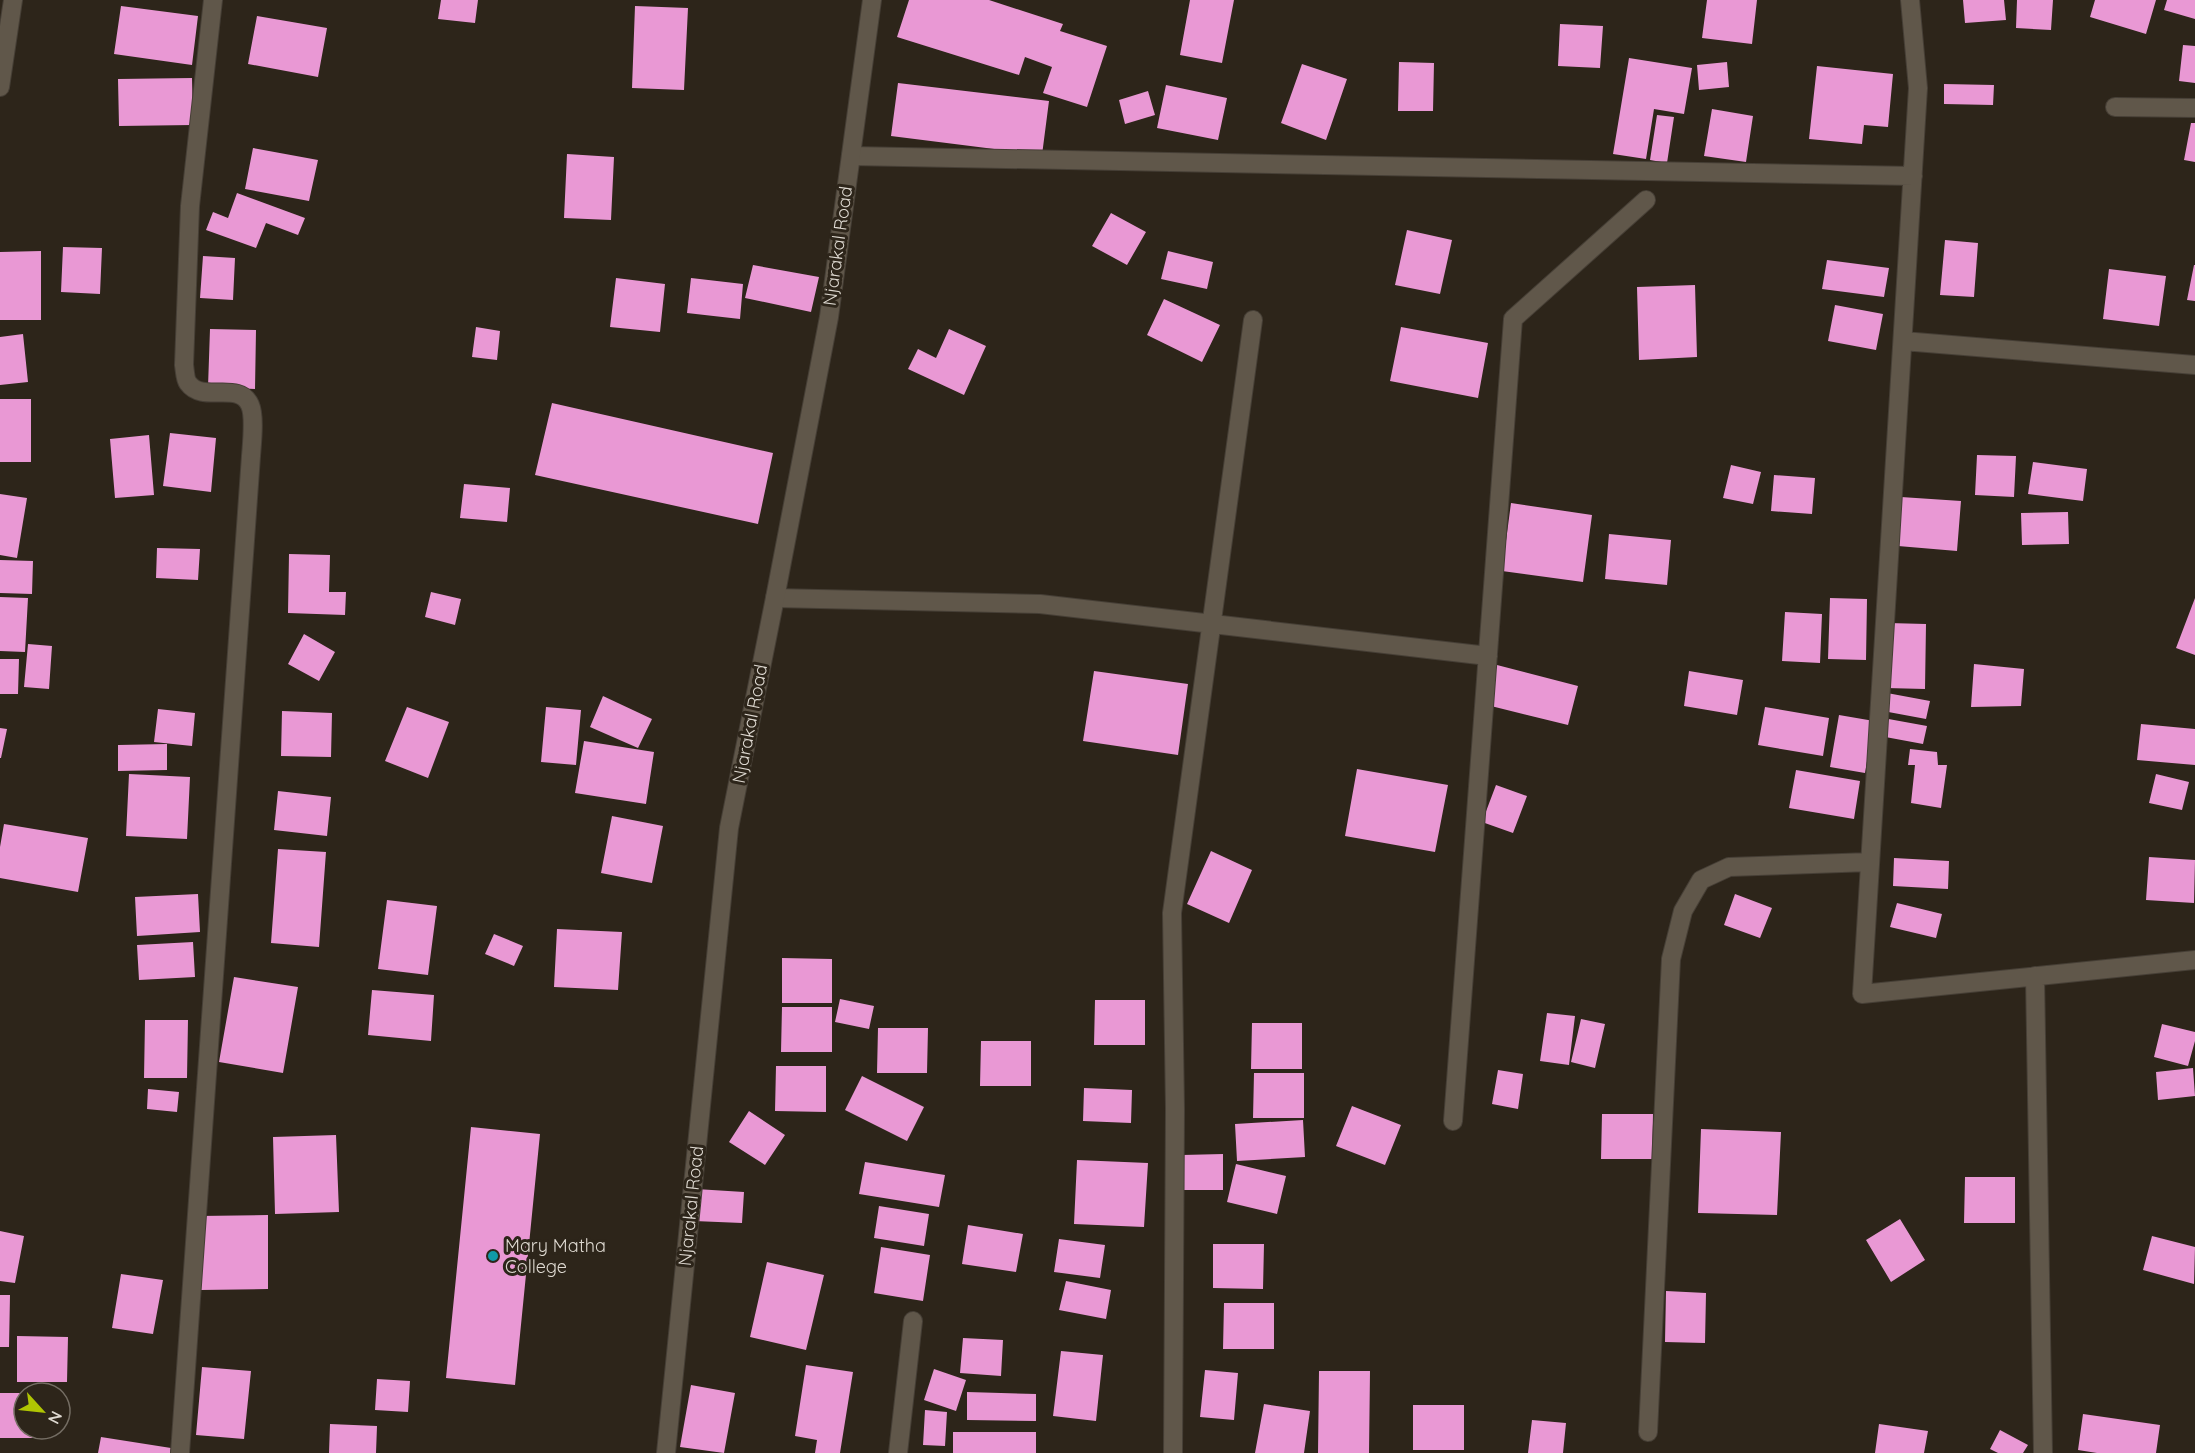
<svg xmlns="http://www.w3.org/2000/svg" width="2195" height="1453" viewBox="0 0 2195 1453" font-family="Quicksand,sans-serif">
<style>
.building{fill:#e998d4}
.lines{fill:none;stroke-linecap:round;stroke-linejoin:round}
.minor-casing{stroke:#463f36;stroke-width:20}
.secondary-casing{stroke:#463f36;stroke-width:20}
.minor{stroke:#60574a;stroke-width:18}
.secondary{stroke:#60574a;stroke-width:18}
.culture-dot{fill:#0f9aa8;stroke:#2d251a;stroke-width:2}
.labels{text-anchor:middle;stroke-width:6;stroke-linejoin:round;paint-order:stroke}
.street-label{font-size:18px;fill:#ded9d1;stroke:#2d251a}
.poi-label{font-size:18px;fill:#ded9d1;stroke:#2d251a;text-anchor:start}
</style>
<rect width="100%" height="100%" fill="#2d251a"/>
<path class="building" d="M441 0H478L475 23 438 19Z
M909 0H989L1063 24 1060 31 1107 46 1087 107 1043 93 1052 67 1025 57 1019 75 897 37Z
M1190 0H1234L1222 63 1180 55Z
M1707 0H1757L1752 44 1702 38Z
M1963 0H2004L2006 20 1965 23Z
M2017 0H2053L2051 30 2016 28Z
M2095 0H2156L2146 34 2090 17Z
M2167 0H2195V19L2164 10Z
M121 6 198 16 192 65 114 54Z
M635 6 688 8 684 90 632 88Z
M257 16 327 28 318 77 248 64Z
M1560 24 1603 26 1600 68 1558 66Z
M2183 45 2195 46V83L2179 81Z
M1629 58 1692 68 1684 114 1654 109 1646 159 1613 154Z
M1399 62 1434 63 1433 111H1398Z
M1727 62 1729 87 1699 90 1697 65Z
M1302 64 1347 79 1326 140 1281 123Z
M1817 66 1893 74 1888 127 1864 125 1862 144 1809 139Z
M192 78 193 125 119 126 118 79Z
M898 83 1049 101 1042 155 891 136Z
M1944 84 1994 85 1993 105 1944 104Z
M1166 85 1227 98 1218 140 1157 128Z
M1148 91 1155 115 1125 124 1119 100Z
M1712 109 1753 116 1746 162 1704 156Z
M1657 115 1674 117 1667 163 1650 160Z
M2191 123H2195V162L2184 160Z
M253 148 318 160 309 201 245 189Z
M567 154 614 157 611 220 564 218Z
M237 193 305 218 298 235 266 223 256 248 206 230 213 212 228 218Z
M1111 213 1146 232 1127 265 1092 246Z
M1407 230 1452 240 1440 294 1395 285Z
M1945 240 1978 243 1974 297 1940 295Z
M63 247 102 248 100 294 61 292Z
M41 251V320H0V252Z
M1168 251 1213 262 1207 289 1161 279Z
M203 256 235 258 233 300 200 298Z
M1827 260 1889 268 1884 297 1822 289Z
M753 265 819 277 811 312 745 298Z
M2194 265H2195V301L2187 300Z
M2109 269 2166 276 2159 326 2103 319Z
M616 278 665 284 660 332 610 327Z
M691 278 743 284 740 319 687 313Z
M1695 285 1697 357 1639 360 1637 287Z
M1164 299 1220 325 1202 362 1147 335Z
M1835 305 1883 314 1876 350 1828 341Z
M476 327 500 331 497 360 472 357Z
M1401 327 1488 343 1478 398 1390 381Z
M210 329 256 330 255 389 208 387Z
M949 329 986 346 964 395 908 369 918 349 936 358Z
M23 334 28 382 0 385V337Z
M0 399H31V462H0Z
M552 403 773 453 758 524 535 475Z
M170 433 216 438 211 492 163 486Z
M149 435 154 495 115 498 110 439Z
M1977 455 2016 456 2014 497 1975 495Z
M2033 462 2087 469 2083 501 2028 494Z
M1731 465 1761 472 1753 504 1723 498Z
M1774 475 1815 478 1812 514 1771 511Z
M464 484 510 488 507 522 460 518Z
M0 494 27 498 17 558 0 555Z
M1901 497 1961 501 1957 551 1898 546Z
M1511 503 1592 515 1583 582 1502 571Z
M2068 512 2069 544 2022 545 2021 513Z
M1609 534 1671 540 1667 585 1605 579Z
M157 548 200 549 198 580 156 578Z
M289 554 330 555 329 592H346L345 615 288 613Z
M0 560 33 561 32 594 0 593Z
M431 592 461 599 455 625 425 617Z
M0 597 28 598 25 652 0 651Z
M1830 598 1867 599 1866 660 1828 659Z
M2195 598V655L2176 648Z
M1785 612 1822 614 1820 663 1782 661Z
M1888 623 1926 624 1925 689 1886 688Z
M304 634 335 652 319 681 288 664Z
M28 644 52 646 49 689 24 687Z
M0 659H19L18 694H0Z
M1974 664 2024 669 2021 706 1971 707Z
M1497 665 1578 686 1568 725 1487 705Z
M1094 671 1188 684 1178 755 1083 741Z
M1689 671 1743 680 1737 715 1684 706Z
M1887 693 1930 701 1926 719 1883 711Z
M603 696 652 719 638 748 590 727Z
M407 707 449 722 428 778 385 761Z
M546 707 581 710 576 765 541 762Z
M1765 707 1829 718 1823 756 1758 745Z
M158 709 195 713 192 746 154 742Z
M282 711 332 713 331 757 281 756Z
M1839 715 1874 721 1865 773 1830 767Z
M1883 718 1927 726 1923 744 1880 736Z
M2141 724 2195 729V765L2137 760Z
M0 728 7 729 1 758H0Z
M584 741 654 752 646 804 575 793Z
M167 744V770L118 771V745Z
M1910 749 1937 752 1938 765H1947L1941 808 1911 803 1915 765H1908Z
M1357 769 1448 785 1435 852 1345 836Z
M1796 770 1860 781 1854 819 1789 808Z
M129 774 190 777 187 839 126 836Z
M2156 774 2189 782 2182 810 2149 803Z
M1496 785 1527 796 1513 833 1482 822Z
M278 791 331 797 327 836 274 830Z
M612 816 663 826 652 883 601 873Z
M4 824 88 838 78 892 0 878V847Z
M278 849 326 852 319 947 271 943Z
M1211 851 1252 870 1229 923 1187 904Z
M2149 857 2195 860 2194 903 2146 900Z
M1894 858 1949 861 1948 889 1893 886Z
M198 894 200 932 137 936 135 897Z
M1735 894 1772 908 1760 938 1724 925Z
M387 900 437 906 428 975 378 969Z
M1897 903 1942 914 1936 938 1890 927Z
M557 929 622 932 618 990 554 987Z
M494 934 523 946 514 966 485 954Z
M193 942 195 977 139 980 137 945Z
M782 958 832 959V1003H782Z
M234 977 298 987 283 1073 219 1062Z
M372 990 434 995 431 1041 368 1035Z
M840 999 874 1006 869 1029 835 1022Z
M1095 1000H1145V1045H1094Z
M782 1007H832V1052H781Z
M1547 1013 1575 1016 1569 1065 1540 1061Z
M1581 1019 1605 1024 1595 1068 1571 1062Z
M145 1020H188L187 1078H144Z
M1252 1023H1302V1069H1251Z
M2162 1024 2195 1032V1041L2188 1066 2154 1057Z
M878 1028H928L927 1073H877Z
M981 1041H1031V1086H980Z
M776 1066H826V1112L775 1111Z
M2193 1068 2195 1096 2158 1100 2156 1072Z
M1498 1070 1523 1074 1518 1109 1492 1104Z
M1254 1073H1304V1118H1253Z
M862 1076 924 1107 907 1141 845 1110Z
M1084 1088 1132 1090 1131 1123 1083 1121Z
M148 1089 179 1092 177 1112 147 1109Z
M1352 1106 1401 1125 1385 1165 1336 1146Z
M749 1111 785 1135 765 1165 729 1142Z
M1602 1114H1653L1652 1159H1601Z
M1303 1120 1305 1157 1237 1161 1235 1124Z
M471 1127 540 1134 515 1385 446 1378Z
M1701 1129 1781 1132 1777 1215 1698 1213Z
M336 1135 339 1212 275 1214 273 1137Z
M1223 1154V1190H1182V1155Z
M1077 1160 1148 1163 1144 1227 1074 1224Z
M865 1162 945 1175 939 1207 859 1194Z
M1236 1164 1286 1176 1277 1214 1227 1202Z
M1965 1177H2015V1223H1964Z
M696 1189 744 1192 742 1223 694 1221Z
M879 1206 929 1214 924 1246 874 1238Z
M268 1215V1289L200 1290 199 1216Z
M1900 1219 1925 1260 1891 1282 1866 1240Z
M968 1225 1023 1234 1016 1272 962 1264Z
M0 1231 24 1236 15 1283 0 1281Z
M2152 1236 2195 1247 2194 1284 2143 1270Z
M1059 1239 1105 1245 1100 1278 1054 1272Z
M1213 1244H1264L1263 1289 1213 1288Z
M881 1247 930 1255 923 1301 874 1293Z
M767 1262 824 1275 806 1350 750 1337Z
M121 1274 163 1280 153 1334 112 1328Z
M1066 1281 1111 1290 1106 1319 1059 1310Z
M1666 1291 1706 1293 1705 1343 1665 1342Z
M0 1295H10L9 1347H0Z
M1224 1303H1274V1349H1223Z
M17 1336 68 1337 67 1382H17Z
M963 1338 1003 1340 1001 1376 960 1373Z
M1061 1351 1103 1355 1096 1421 1053 1416Z
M806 1365 853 1372 840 1453H815L817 1440 795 1436Z
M202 1367 251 1371 244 1439 196 1435Z
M934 1369 966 1380 956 1411 924 1400Z
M1205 1370 1238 1373 1234 1420 1200 1417Z
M1319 1371H1370L1369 1453H1318Z
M377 1379 410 1381 408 1412 375 1410Z
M691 1385 735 1393 724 1453 680 1447Z
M967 1392 1036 1394V1421L967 1420Z
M0 1393H24V1429H46V1438H0Z
M1264 1404 1310 1411 1304 1453H1255Z
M1413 1405H1464V1450H1413Z
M925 1410 947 1412 945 1446 923 1445Z
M2083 1414 2160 1425 2156 1453H2097L2078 1450Z
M1532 1420 1566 1423 1563 1453H1528Z
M330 1424 377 1426 376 1453H329Z
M1879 1424 1928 1431 1924 1453H1875Z
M2000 1430 2028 1445 2023 1453H1998L1990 1449Z
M953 1432H1036V1453H953Z
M101 1437 171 1448 170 1453H98Z"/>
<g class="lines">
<g class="minor-casing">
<path id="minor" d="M1910 0 1918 88 1862 994 2195 960
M0 87 13 0
M2115 107 2195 108
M851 156 1913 176
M1903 341 2195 365
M775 598 1040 604 1488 656
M2035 976 2043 1453
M1453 1121 1513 319 1646 200
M1648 1432 1671 959 1683 911 1701 880 1729 867 1870 862
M180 1453 251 456C252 443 255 416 250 405 239 380 203 404 188 383 185 379 185 371 184 365L190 206 213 0
M898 1453 913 1321
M1173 1453 1175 1109 1172 913 1253 320"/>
</g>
<g class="secondary-casing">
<path id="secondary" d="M666 1453 729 828 775 598 829 317 872 0"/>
</g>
<use href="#minor" class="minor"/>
<use href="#secondary" class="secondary"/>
</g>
<circle class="culture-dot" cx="493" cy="1256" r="6"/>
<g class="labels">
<g class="street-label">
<text transform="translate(838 246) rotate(-82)" y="6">Njarakal Road</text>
<text transform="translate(750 724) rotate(-79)" y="6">Njarakal Road</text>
<text transform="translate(691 1206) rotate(-84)" y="6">Njarakal Road</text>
</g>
<g class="poi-label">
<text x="505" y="1252">Mary Matha<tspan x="505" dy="21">College</tspan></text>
</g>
</g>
<g transform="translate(42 1411) rotate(117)"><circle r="28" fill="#2d251a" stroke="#746d63" stroke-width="1.5"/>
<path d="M0-4.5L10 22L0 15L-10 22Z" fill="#b0c503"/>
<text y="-9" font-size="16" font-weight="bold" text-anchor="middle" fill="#ded9d1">N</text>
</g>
</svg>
